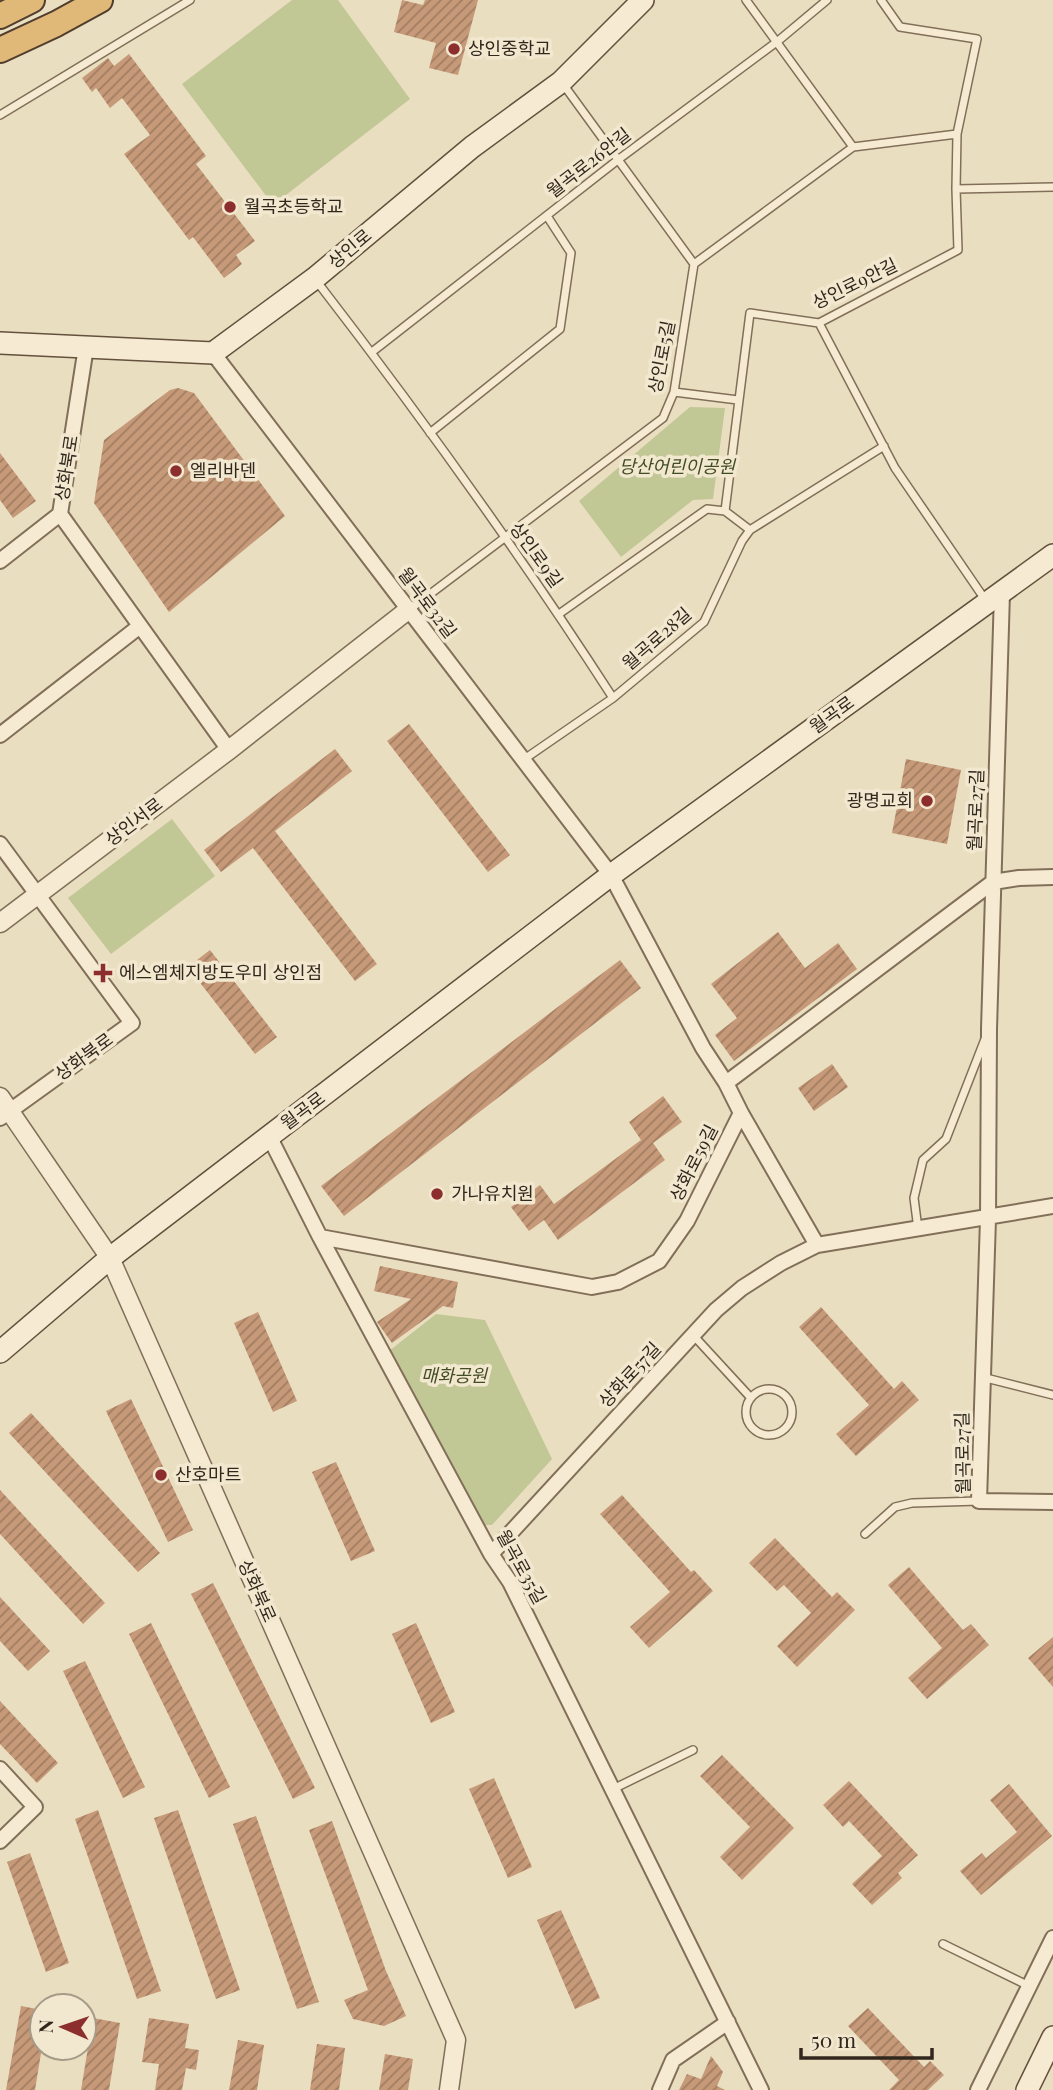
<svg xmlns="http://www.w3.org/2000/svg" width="1053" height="2090" viewBox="0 0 1053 2090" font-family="'Playfair Display','Noto Sans KR',serif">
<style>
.park{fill:#c1c795}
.building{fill:url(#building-hatch)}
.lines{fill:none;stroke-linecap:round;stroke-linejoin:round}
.service-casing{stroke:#826f59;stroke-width:10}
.minor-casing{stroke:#826f59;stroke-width:18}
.tertiary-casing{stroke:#826f59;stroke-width:21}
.secondary-casing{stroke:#63503d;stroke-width:24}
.trunk-casing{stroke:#503d2e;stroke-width:28}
.service{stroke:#f6ebd2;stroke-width:7}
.minor{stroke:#f6ebd2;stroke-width:14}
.tertiary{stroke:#f6ebd2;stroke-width:18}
.secondary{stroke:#f6ebd2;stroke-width:21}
.trunk{stroke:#e0b877;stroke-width:24}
.poi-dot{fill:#8d2e2e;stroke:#f2e8cf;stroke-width:2.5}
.labels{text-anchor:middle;stroke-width:7;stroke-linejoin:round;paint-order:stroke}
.poi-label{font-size:18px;fill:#32271d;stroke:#f2e8cf;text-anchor:start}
.street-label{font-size:18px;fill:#32271d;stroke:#f2e8cf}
.park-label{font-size:18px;font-style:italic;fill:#434d25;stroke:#f2e8cf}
</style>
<defs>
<pattern id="building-hatch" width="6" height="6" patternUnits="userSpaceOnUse" patternTransform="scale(1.75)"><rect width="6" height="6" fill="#c69978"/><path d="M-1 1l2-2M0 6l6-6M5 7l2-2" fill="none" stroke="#a17d62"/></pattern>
</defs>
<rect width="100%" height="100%" fill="#eadec0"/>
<path class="park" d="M292 0H338L410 99 273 205 182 84Z
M690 407 725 408 713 499 693 500 621 557 579 501Z
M172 819 215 876 111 954 68 898Z
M436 1314 485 1320 552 1459 492 1525H475L384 1355Z"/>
<path class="building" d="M402 0 423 5 425 0H478L458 75 429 68 436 43 394 32Z
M129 54 206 156 196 164 255 241 236 255 242 264 224 278 193 237 189 240 124 154 150 135 122 98 110 108 96 88 92 92 82 78 108 58 114 66Z
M178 388 194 393 285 516 169 612 94 503 104 440 170 390Z
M0 453 36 501 13 518 0 500Z
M409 724 510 855 488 872 387 741Z
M335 749 352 771 275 831 377 964 355 981 253 848 221 872 204 850Z
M906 759 961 770 947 844 892 833Z
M778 932 805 968 838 943 857 969 734 1061 715 1035 737 1018 711 984Z
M210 950 277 1037 255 1054 188 967Z
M620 960 641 988 344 1216 321 1186Z
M832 1064 848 1087 814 1111 798 1088Z
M663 1096 682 1122 653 1143 665 1160 558 1240 544 1220 529 1231 511 1207 540 1185 554 1204 641 1140 629 1122Z
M380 1266 458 1282 453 1308 443 1306 392 1343 377 1322 411 1299 374 1291Z
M821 1307 894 1389 902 1381 919 1400 856 1456 836 1434 869 1405 799 1327Z
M258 1312 297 1401 273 1412 234 1323Z
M131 1399 193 1530 168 1542 106 1411Z
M31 1413 160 1553 138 1572 9 1433Z
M336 1462 375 1551 351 1561 312 1472Z
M0 1490 105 1603 83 1624 0 1534Z
M622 1495 691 1572 694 1570 713 1591 649 1648 630 1627 670 1592 600 1514Z
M775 1538 832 1597 837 1592 855 1610 797 1667 777 1646 811 1613 784 1585 777 1591 749 1563Z
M909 1567 963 1630 971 1624 989 1645 927 1699 908 1678 942 1648 888 1585Z
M213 1583 315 1788 293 1799 191 1594Z
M0 1597 50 1651 28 1671 0 1641Z
M151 1623 230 1787 209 1798 129 1634Z
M416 1623 455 1712 431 1723 392 1634Z
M1053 1637V1687L1028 1658Z
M85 1661 145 1787 123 1798 63 1671Z
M0 1701 58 1763 37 1783 0 1744Z
M722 1755 794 1828 742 1880 720 1857 750 1827 700 1776Z
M494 1778 532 1867 508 1878 469 1789Z
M849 1781 918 1855 898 1873 902 1878 872 1905 852 1884 882 1856 849 1821 843 1827 823 1805Z
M1009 1784 1052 1836 981 1895 960 1871 982 1853 986 1858 1017 1832 990 1800Z
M98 1810 161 1991 137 1999 75 1819Z
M178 1810 240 1990 216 1999 154 1818Z
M256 1816 319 2002 297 2009 233 1824Z
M332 1821 386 1971 406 2016 384 2026 353 2019 344 2000 368 1990 309 1830Z
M30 1853 69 1963 46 1972 7 1862Z
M561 1910 600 1998 575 2009 537 1920Z
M21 2006 42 2010V2047L35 2090H6Z
M868 2008 924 2067 930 2061 944 2075 928 2090H889L899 2080 848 2026Z
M93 2018 120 2023 109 2090H81Z
M149 2018 189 2024 185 2048 199 2050 196 2070 186 2068 182 2090H155L159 2064 142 2062Z
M238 2040 264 2045 257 2090H229Z
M317 2044 345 2048 339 2090H310Z
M385 2054 413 2059 408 2090H379Z
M711 2056 723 2072 717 2086 725 2090H679L687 2074 701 2079Z"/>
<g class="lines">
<g class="service-casing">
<path id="service" d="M563 84 694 264
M0 115 190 0
M853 147 957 134
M956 189 1053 187
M315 279C420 415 520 554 613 698
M819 323 895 468 986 601
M372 352 619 159 778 41 827 0
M674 392 738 400
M430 433 560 329 571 253 547 216
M725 511 750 530
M409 610 663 418 674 392 694 264 853 147 746 0
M559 614 707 509 725 511 750 313 819 323 958 250 956 189 957 134 977 39 900 27 881 0
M523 760 613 698 704 622 742 541 750 530 884 446
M918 1229 914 1198 923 1160 946 1139 985 1039
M693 1335 751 1398
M982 1377 1053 1395
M746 1412a23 23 0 1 1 46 0a23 23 0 1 1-46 0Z
M865 1534 895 1507 912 1503 979 1501
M613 1789 693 1750
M943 1944 1029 1986"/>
</g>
<g class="minor-casing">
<path id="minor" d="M213 353 611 875 703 1048 726 1083
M60 514 229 750
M0 561 60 514 86 347
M1002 593 989 1029 988 1219 979 1501 1053 1502
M0 735 140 626
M0 844 132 1023 0 1118
M741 1113 817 1245
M269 1136 320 1237 491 1554 510 1582 761 2090
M320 1237 592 1287 618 1282 659 1261 687 1221 741 1113 726 1083 993 882 1019 878 1053 877
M491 1554 716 1310 742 1288 781 1263 817 1245 1053 1206
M0 1769 35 1807 0 1841
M660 2090 673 2060 728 2022
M978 2090 1053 1938"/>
</g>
<g class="tertiary-casing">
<path id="tertiary" d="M0 923 229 750 408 610
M0 1097 110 1258 456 2040 449 2090"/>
</g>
<g class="secondary-casing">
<path id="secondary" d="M0 343 213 353 315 278 472 147 561 82 643 0
M0 1352 110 1258 611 875 1053 555
M1027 2090 1053 2037"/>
</g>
<g class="trunk-casing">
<path id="trunk" d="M0 16 32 0
M0 50 56 24 100 0"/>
</g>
<use href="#service" class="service"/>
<use href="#minor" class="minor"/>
<use href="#tertiary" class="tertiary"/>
<use href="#secondary" class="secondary"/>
<use href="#trunk" class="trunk"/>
</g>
<g class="poi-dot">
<circle cx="454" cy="49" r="7"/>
<circle cx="230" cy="207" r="7"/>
<circle cx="176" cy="471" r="7"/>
<circle cx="927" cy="801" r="7"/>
<path d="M99.5 962.5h7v7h7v7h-7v7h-7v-7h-7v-7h7z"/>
<circle cx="437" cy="1194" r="7"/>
<circle cx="161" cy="1475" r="7"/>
</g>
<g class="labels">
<g class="poi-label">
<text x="468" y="55">상인중학교</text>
<text x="244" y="213">월곡초등학교</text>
<text x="190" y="477">엘리바덴</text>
<text x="913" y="807" text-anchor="end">광명교회</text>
<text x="119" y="979">에스엠체지방도우미 상인점</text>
<text x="451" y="1200">가나유치원</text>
<text x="175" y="1481">산호마트</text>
</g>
<g class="street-label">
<text transform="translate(589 163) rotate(-38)" y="6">월곡로26안길</text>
<text transform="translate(350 249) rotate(-40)" y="6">상인로</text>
<text transform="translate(855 284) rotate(-26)" y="6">상인로9안길</text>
<text transform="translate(662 357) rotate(-79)" y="6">상인로5길</text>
<text transform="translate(67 468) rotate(-81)" y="6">상화북로</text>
<text transform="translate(536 555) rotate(54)" y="6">상인로9길</text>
<text transform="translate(427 603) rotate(53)" y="6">월곡로32길</text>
<text transform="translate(657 639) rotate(-41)" y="6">월곡로28길</text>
<text transform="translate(832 715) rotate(-36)" y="6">월곡로</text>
<text transform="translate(976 810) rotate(-88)" y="6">월곡로27길</text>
<text transform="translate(134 822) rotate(-37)" y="6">상인서로</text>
<text transform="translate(84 1057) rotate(-36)" y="6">상화북로</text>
<text transform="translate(303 1111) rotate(-37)" y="6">월곡로</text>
<text transform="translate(694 1163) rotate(-63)" y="6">상화로59길</text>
<text transform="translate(630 1375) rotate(-47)" y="6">상화로57길</text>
<text transform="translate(963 1453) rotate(-91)" y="6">월곡로27길</text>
<text transform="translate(521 1567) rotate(61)" y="6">월곡로35길</text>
<text transform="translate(257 1591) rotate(66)" y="6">상화북로</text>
</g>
<g class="park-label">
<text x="677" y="473">당산어린이공원</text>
<text x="454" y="1382">매화공원</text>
</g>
</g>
<g transform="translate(63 2027) rotate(272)"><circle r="33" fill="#f2e8cf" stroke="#a59b88" stroke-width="2"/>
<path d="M0-5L12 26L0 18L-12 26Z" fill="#8d2e2e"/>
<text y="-10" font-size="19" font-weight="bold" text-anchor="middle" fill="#32271d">N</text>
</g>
<path d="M801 2048v10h131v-10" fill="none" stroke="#32271d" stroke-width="3.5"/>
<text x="811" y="2048" font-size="21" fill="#32271d" stroke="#f2e8cf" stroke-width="5" paint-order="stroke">50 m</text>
</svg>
